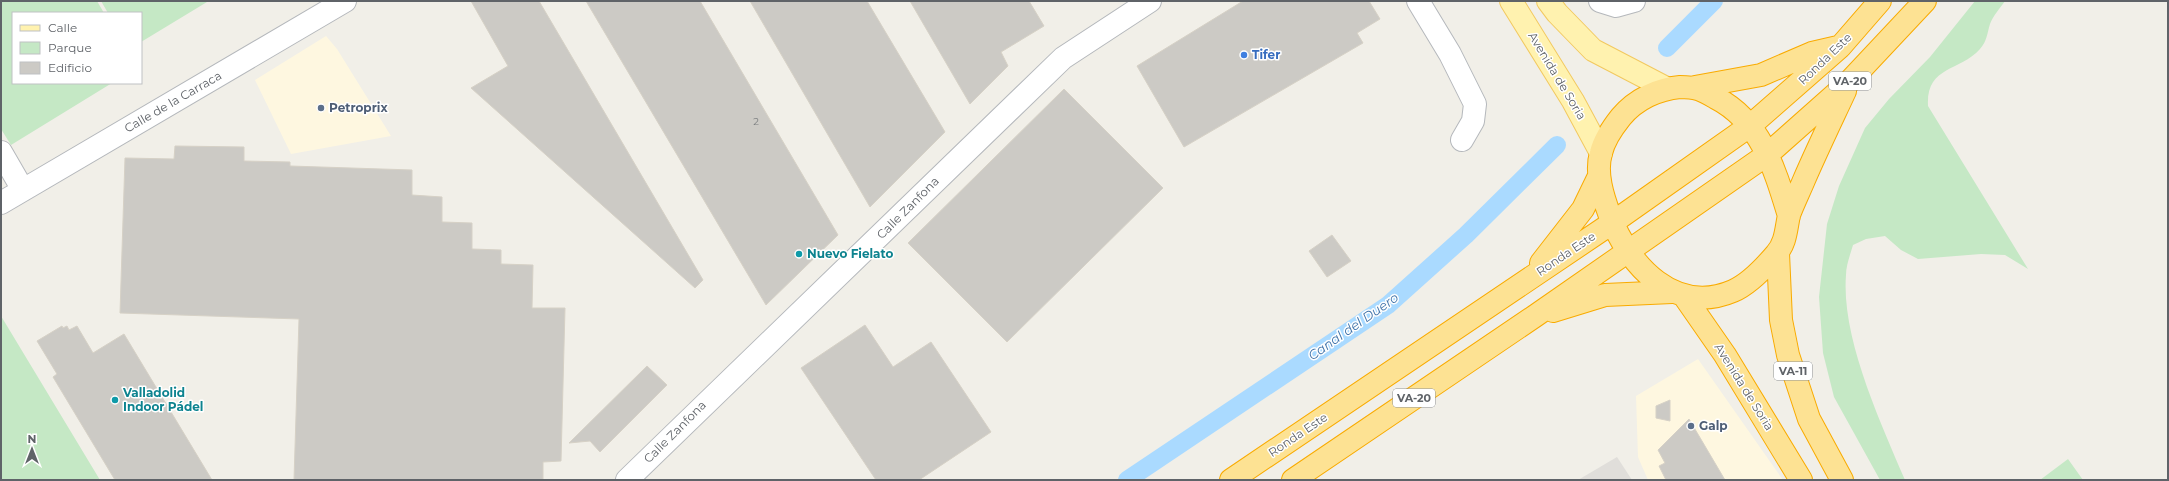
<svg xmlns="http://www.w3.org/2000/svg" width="2169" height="481" viewBox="0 0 2169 481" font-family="Montserrat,sans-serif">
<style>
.commercial{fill:#fef7e0}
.industrial{fill:#e0deda}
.green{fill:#c5e8c5}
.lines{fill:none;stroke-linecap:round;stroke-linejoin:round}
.canal{stroke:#aadaff;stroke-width:18}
.building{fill:#cccac5;stroke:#d6d1c6}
.minor-casing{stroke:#b5b8bc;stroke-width:24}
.major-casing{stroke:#f2c960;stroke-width:24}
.highway-casing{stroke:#f9ab00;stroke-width:24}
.minor{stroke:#fff;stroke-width:22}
.major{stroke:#fff2af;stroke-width:22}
.highway{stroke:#fde293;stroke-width:22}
.shop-dot{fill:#3f7fe0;stroke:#fff;stroke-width:1.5}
.service-dot{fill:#5c6f8a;stroke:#fff;stroke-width:1.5}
.culture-dot{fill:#0f9aa8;stroke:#fff;stroke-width:1.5}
.labels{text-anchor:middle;stroke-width:3;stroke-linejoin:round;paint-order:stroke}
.number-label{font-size:10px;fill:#7a7d7f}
.shield{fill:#fff;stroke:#8f9295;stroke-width:1}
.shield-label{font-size:11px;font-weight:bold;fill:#5f6368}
.shop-label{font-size:12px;font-weight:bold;fill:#366cbe;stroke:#fff;text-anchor:start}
.street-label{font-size:12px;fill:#5f6368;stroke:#fff}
.service-label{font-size:12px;font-weight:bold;fill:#4e5e75;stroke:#fff;text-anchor:start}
.culture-label{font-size:12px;font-weight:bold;fill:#0d838f;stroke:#fff;text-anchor:start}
.water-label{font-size:13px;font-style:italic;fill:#4174aa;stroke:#fff}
</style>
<rect width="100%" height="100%" fill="#f1efe8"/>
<path class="commercial" d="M326 36 337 49 391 136 291 154 255 80Z
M1698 359 1783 480H1648L1638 457 1636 396Z"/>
<path class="industrial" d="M1617 457 1632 480H1578Z"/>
<path class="green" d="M1 1H97L104 13H13V83H112L11 145 1 129Z
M101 1H207V2L141 42V13H108Z
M1975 1H2005C2000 8 1993 16 1990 24 1987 34 1987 41 1980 49 1959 72 1926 66 1928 106L2028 269 2005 255 1981 254 1918 259 1901 250 1885 236 1866 239 1853 245C1850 255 1846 266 1846 275 1841 338 1881 423 1905 480H1880L1834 397 1823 353 1819 297 1827 224 1839 186 1865 128 1889 99 1930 57Z
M1 316 100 480H1Z
M2068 459 2083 480H2040Z"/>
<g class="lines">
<path class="canal" d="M1667 48 1714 1
M1127 480 1388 305 1466 235 1557 145"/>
</g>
<path class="building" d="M471 1H539L703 280 695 288 471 88 508 66Z
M586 1H700L838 235 766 305Z
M750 1H867L945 132 870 207Z
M910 1H1029L1044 26 1001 52 1008 66 970 104Z
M1243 1H1369L1380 19 1357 33 1363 43 1184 147 1137 66Z
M1064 89 1163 188 1007 342 908 243Z
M175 146 244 147V161L290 162V166L412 170V195L442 197V222L472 223V249L501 250V264L533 265 532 308H565L561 461 543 462V480H294L299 319 120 313 125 158 174 159Z
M1332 235 1351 261 1327 277 1309 251Z
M865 325 893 367 931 342 991 432 919 480H876L801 368Z
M62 326 63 328 67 326 69 330 77 326 93 353 124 334 212 480H115L53 377 57 374 37 341Z
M647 366 667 385 600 452 590 441 569 443Z
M1670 400V421L1656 418V406Z
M1689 419 1725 480H1666L1659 466 1665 463 1658 450Z"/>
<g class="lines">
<g class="minor-casing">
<path id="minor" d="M1418 1 1450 54 1475 104 1473 121 1462 140
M1600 1 1616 6 1634 1
M1 152 23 190
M1 203 345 1
M627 480 1063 58 1150 1"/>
</g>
<g class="major-casing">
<path id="major" d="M1511 1 1573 101 1601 153
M1548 1 1557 13 1593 50 1666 88"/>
</g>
<g class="highway-casing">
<path id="highway" d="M1695 87 1761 75 1812 53 1838 47
M1789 216C1775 170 1761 121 1716 98 1702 90 1697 87 1680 87 1658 89 1636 99 1621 117 1613 127 1604 140 1601 153 1595 173 1603 197 1610 216 1629 266 1675 316 1733 291 1749 284 1765 267 1776 254 1786 243 1786 229 1789 215 1793 204 1799 192 1804 180 1817 150 1831 121 1845 91
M1778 253 1781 320 1788 355 1809 419 1842 480
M1541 263 1583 209 1599 176
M1684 296 1725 355 1801 480
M1553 311 1605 295 1672 292
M1231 480 1612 223 1751 125 1840 47 1880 1
M1293 480 1535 316 1768 154 1848 83 1925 1"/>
</g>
<use href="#minor" class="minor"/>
<use href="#major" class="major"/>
<use href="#highway" class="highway"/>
</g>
<circle class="shop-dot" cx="1244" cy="55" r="4"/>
<g class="service-dot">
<circle cx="321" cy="108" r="4"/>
<circle cx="1691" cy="426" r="4"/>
</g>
<g class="culture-dot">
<circle cx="799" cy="254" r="4"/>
<circle cx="115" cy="400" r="4"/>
</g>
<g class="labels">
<g class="number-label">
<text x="756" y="125">2</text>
</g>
<g class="shield">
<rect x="1829" y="72" width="42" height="18" rx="3"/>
<rect x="1774" y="362" width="38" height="18" rx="3"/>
<rect x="1393" y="389" width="42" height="18" rx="3"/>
</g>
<g class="shield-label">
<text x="1850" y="85">VA-20</text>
<text x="1793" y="375">VA-11</text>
<text x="1414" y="402">VA-20</text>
</g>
<g class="shop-label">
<text x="1252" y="59">Tifer</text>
</g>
<g class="street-label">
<text transform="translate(1825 59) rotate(-44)" y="4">Ronda Este</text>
<text transform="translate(1557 76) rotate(59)" y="4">Avenida de Soria</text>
<text transform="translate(173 102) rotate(-30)" y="4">Calle de la Carraca</text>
<text transform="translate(908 208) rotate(-45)" y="4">Calle Zanfona</text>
<text transform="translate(1566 254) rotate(-34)" y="4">Ronda Este</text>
<text transform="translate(1744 387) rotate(58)" y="4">Avenida de Soria</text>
<text transform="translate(675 432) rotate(-45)" y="4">Calle Zanfona</text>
<text transform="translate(1298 435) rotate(-34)" y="4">Ronda Este</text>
</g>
<g class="service-label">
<text x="329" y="112">Petroprix</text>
<text x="1699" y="430">Galp</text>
</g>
<g class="culture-label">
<text x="807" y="258">Nuevo Fielato</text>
<text x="123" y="397">Valladolid<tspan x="123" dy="14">Indoor Pádel</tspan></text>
</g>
<g class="water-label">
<text transform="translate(1353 326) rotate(-35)" y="5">Canal del Duero</text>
</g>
</g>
<rect width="2169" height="481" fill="none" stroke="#5f6368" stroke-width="4"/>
<rect x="12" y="12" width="130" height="72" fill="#ffffff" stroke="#bfc1c3"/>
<rect x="20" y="25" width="20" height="6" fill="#fff2af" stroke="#bfc1c3"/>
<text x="48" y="32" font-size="12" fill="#5f6368">Calle</text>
<rect x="20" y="42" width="20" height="12" fill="#c5e8c5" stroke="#bfc1c3"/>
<text x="48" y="52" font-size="12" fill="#5f6368">Parque</text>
<rect x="20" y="62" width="20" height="12" fill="#cccac5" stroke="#bfc1c3"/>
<text x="48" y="72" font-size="12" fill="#5f6368">Edificio</text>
<g transform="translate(32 449)" stroke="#ffffff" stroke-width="3" paint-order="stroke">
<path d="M0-3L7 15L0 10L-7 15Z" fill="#5f6368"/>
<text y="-6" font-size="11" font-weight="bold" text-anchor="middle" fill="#5f6368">N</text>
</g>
</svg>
